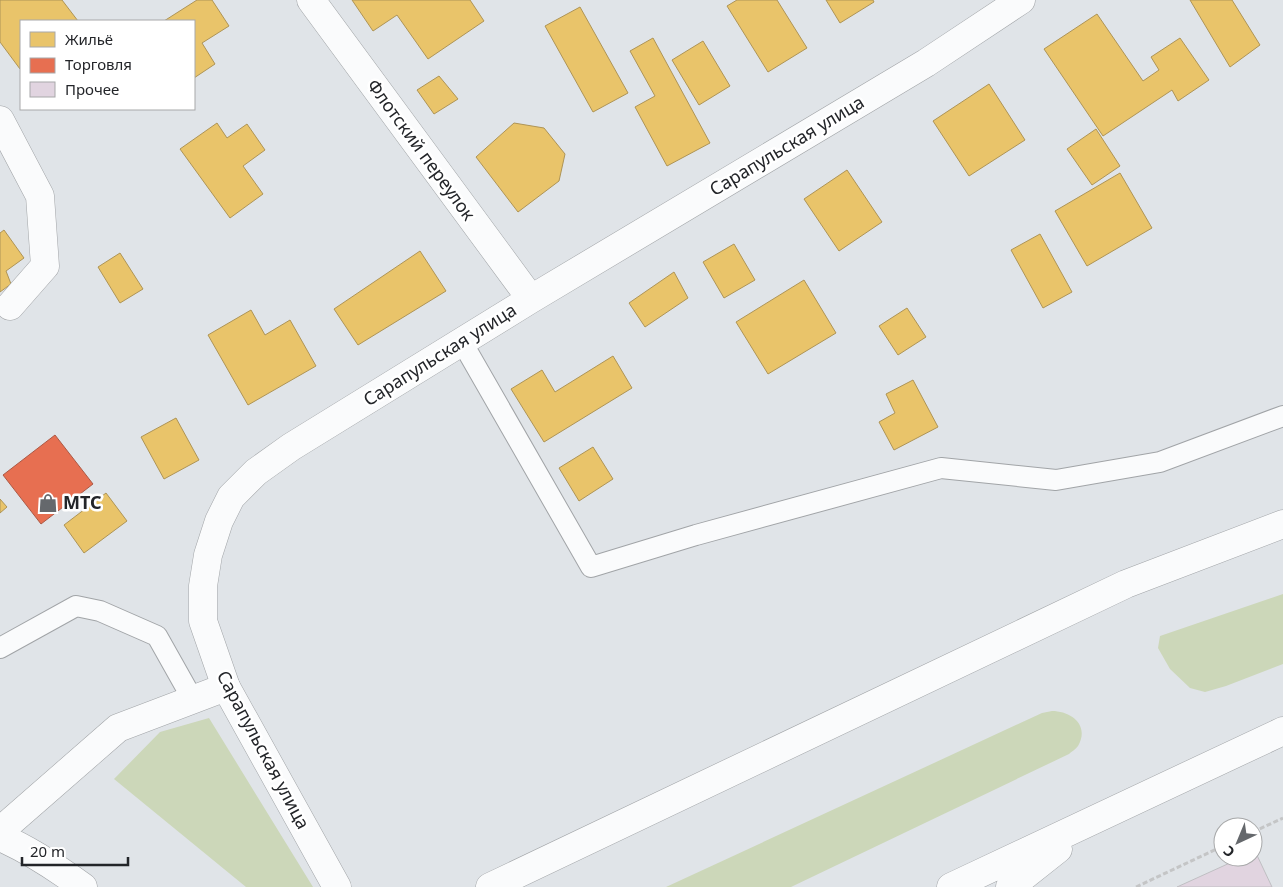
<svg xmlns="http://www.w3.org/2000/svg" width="1283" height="887" viewBox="0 0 1283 887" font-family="'Noto Sans',sans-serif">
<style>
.green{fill:#ccd7b9}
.homes{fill:#e9c46a;stroke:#ae9456}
.shops{fill:#e76f51;stroke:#ac5945}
.building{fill:#e1d4e0;stroke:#bfbfc2}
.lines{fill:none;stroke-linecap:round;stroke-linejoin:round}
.lane-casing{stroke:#a1a4a7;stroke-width:22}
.street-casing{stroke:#a1a4a7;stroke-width:29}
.secondary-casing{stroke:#a1a4a7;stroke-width:29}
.primary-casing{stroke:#a1a4a7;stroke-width:29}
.path{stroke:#c4c5c6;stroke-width:3;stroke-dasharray:5 2.5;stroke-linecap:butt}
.lane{stroke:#fafbfc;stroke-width:20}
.street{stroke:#fafbfc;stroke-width:28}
.secondary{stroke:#fafbfc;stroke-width:28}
.primary{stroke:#fafbfc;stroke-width:28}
.labels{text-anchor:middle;stroke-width:5;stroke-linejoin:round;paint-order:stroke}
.street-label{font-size:18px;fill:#232529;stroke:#fff}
.poi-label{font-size:18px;font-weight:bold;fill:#232529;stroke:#fff;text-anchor:start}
</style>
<rect width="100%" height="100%" fill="#e0e4e8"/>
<path class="green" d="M1283 594V664L1226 686 1205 692 1190 688 1170 669 1158 648 1160 636Z
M1052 711C1071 711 1090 725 1078 746 1076 749 1071 752 1069 754L791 887H666L1042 713Z
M209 718 313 887H246L114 779 160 732Z"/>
<path class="homes" d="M0 0H62L78 21H21L20 69 0 42Z
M197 0H212L229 26 202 43 215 64 194 78V21H164Z
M352 0H470L484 21 428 59 397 15 373 31Z
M737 0H777L807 48 768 72 727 6Z
M826 0H873L874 2 840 23Z
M1190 0H1232L1260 45 1230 67Z
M580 7 628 93 593 112 545 26Z
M1097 14 1143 81 1159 70 1151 57 1180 38 1209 80 1178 101 1172 90 1103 136 1044 49Z
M653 38 710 143 667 166 635 107 655 96 630 51Z
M703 41 730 86 699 105 672 60Z
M439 76 458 99 434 114 417 90Z
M989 84 1025 140 969 176 933 121Z
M217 123 227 138 247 124 265 150 243 166 263 194 230 218 180 149Z
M514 123 544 128 565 154 559 181 518 212 476 157Z
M1096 129 1120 166 1092 185 1067 149Z
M847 170 882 222 839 251 804 199Z
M1120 173 1152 228 1087 266 1055 211Z
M4 230 24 258 6 271 11 284 0 292V233Z
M1040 234 1072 292 1043 308 1011 250Z
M734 244 755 280 724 298 703 262Z
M420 251 446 291 358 345 334 309Z
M120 253 143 289 120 303 98 267Z
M674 272 688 298 645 327 629 303Z
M804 280 836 333 768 374 736 322Z
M907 308 926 337 898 355 879 326Z
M251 310 265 335 290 320 316 366 248 405 208 335Z
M613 356 632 388 544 442 511 389 542 370 555 392Z
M913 380 938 427 894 450 879 422 895 413 886 394Z
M176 418 199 460 164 479 141 437Z
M593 447 613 479 579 501 559 468Z
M106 493 127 521 84 553 64 525Z
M0 499 7 507 0 513Z"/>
<path class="shops" d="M55 435 93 484 41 524 3 475Z"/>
<path class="building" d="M1255 851 1272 887H1177L1243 857H1253V852Z"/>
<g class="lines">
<g class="lane-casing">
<path id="lane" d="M462 342 591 567 696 535 941 468 1056 480 1160 462 1283 416
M0 648 76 606 100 611 157 636 193 700"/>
</g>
<g class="street-casing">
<path id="street" d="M311 0 531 299
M0 120 40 196 45 266 10 306
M337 887 226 687 203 621V586L208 555 219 521 231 497 256 472 291 447 531 299 926 63 1021 0"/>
</g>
<g class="secondary-casing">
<path id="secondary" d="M0 831 118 728 226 687"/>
</g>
<g class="primary-casing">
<path id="primary" d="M0 837C30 850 57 868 83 887
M490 887 1126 584 1283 524
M951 887 1283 731
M1010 887 1058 849"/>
</g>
<path class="path" d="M1253 832 1283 818
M1136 887 1223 846"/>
<use href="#lane" class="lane"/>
<use href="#street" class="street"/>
<use href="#secondary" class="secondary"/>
<use href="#primary" class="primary"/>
</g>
<defs>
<g id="shop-bare" transform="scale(1.5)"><path d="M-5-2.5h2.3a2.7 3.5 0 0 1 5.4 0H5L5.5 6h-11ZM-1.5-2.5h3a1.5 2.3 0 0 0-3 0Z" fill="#65686c" stroke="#fff" stroke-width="2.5" paint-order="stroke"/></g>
</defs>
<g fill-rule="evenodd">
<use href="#shop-bare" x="48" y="503"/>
</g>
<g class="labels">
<g class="street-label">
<text transform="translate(787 146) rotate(-31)" y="6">Сарапульская улица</text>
<text transform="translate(421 150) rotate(54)" y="6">Флотский переулок</text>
<text transform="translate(440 355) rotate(-32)" y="6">Сарапульская улица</text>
<text transform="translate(263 750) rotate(62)" y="6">Сарапульская улица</text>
</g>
<g class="poi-label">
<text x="63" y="509">МТС</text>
</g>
</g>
<rect x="20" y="20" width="175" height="90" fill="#ffffff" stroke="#a7a8a9"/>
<rect x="30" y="32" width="25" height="15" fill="#e9c46a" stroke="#a7a8a9"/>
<text x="65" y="45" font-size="15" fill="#232529">Жильё</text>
<rect x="30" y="58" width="25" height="15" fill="#e76f51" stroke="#a7a8a9"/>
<text x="65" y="70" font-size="15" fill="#232529">Торговля</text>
<rect x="30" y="82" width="25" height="15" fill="#e1d4e0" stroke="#a7a8a9"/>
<text x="65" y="95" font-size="15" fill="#232529">Прочее</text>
<g transform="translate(1238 842) rotate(224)"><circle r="24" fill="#ffffff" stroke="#a7a8a9"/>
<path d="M0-4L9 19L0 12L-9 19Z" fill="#65686c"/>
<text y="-8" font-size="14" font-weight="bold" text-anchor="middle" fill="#232529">С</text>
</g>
<path d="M22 857v8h106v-8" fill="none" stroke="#232529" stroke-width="2.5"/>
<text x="30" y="857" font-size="15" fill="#232529" stroke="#ffffff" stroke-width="4" paint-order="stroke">20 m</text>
</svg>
